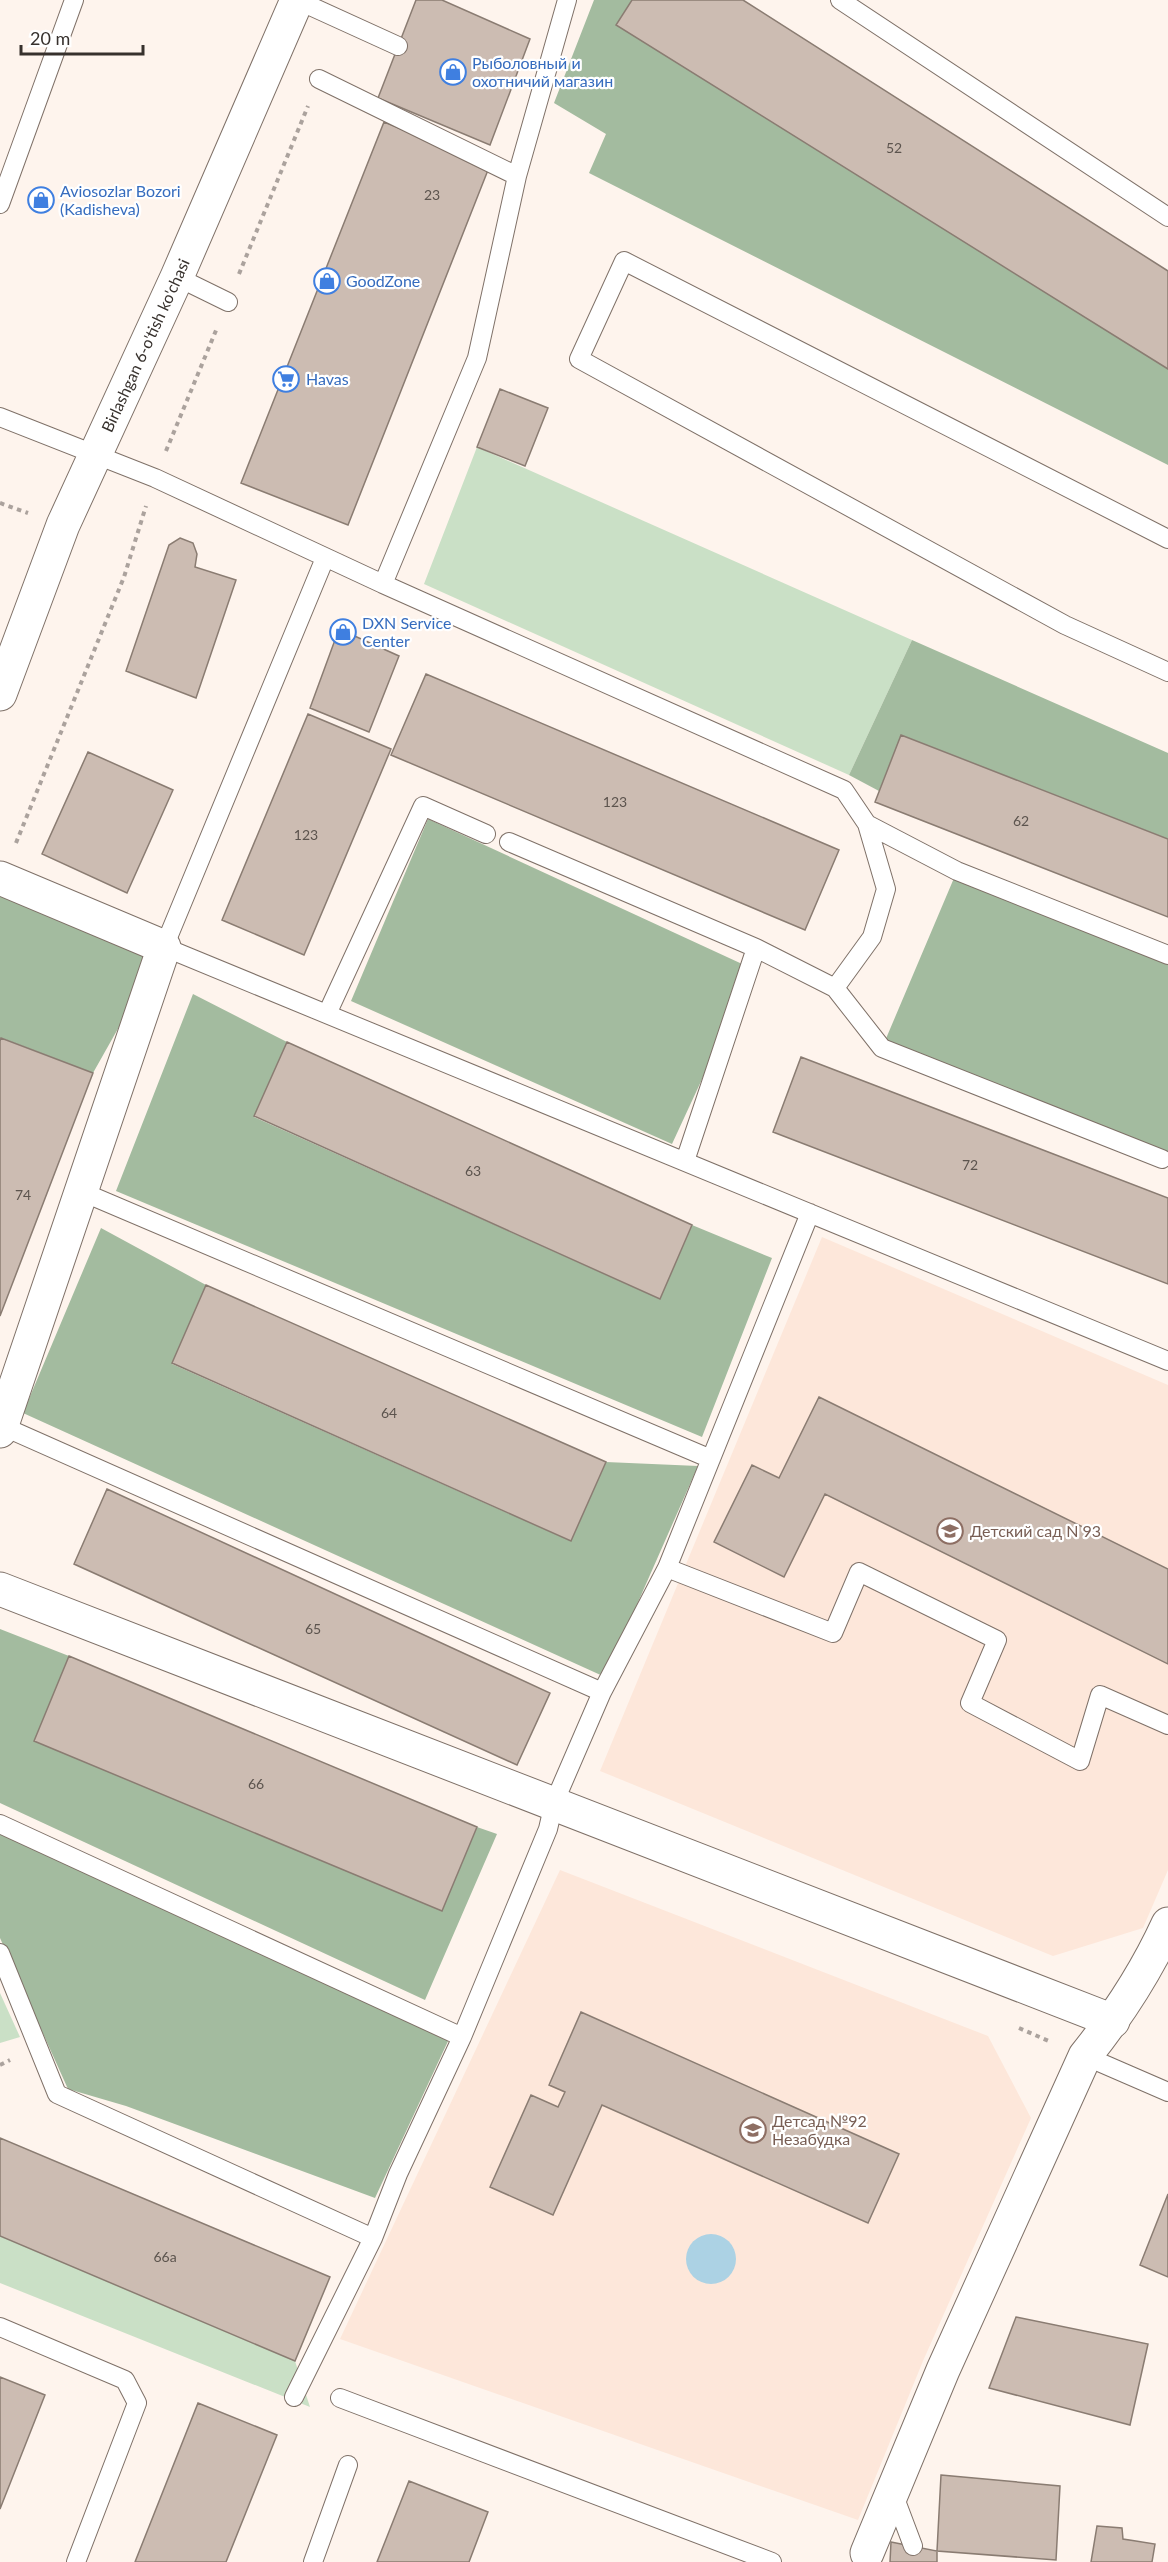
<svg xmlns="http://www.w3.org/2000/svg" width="1168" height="2562" viewBox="0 0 1168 2562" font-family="Lato,sans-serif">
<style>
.education{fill:#fde7da}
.green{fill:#cae0c6}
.forest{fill:#a3bb9f}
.water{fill:#acd2e4}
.building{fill:#ccbcb2;stroke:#8a7c72;stroke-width:1.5}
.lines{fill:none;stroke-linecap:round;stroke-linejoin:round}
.service-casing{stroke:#7f7168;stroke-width:20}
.minor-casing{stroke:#7f7168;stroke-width:35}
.path{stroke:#aba29d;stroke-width:4;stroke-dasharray:4.5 4.5;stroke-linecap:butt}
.service{stroke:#fff;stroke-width:18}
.minor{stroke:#fff;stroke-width:33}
.labels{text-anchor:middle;stroke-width:4.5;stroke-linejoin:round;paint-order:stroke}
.number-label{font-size:14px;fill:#5c544e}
.shop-label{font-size:16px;fill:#366cbe;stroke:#fff;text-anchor:start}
.street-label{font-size:16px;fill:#37312d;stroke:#fff}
.education-label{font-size:16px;fill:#785e54;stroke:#fff;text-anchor:start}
</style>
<rect width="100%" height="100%" fill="#fef4ed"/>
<path class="education" d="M822 1237 1168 1385V1870L1143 1928 1053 1956 600 1771Z
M560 1870 988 2036 1031 2118 923 2361 858 2520 340 2339Z"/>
<path class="green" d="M477 447 912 640 849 775 424 584Z
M0 1993 20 2037 0 2043Z
M0 2236 295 2361 310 2407 0 2283Z"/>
<path class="forest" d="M594 0H632L617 25 1168 369V465L589 173 606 134 554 103Z
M912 640 1168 753V839L901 735 879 791 849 775Z
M428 819 753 969 672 1144 351 1001Z
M957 871 1168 955V1163L882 1048Z
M0 885 164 947 93 1073 2 1038 0 1041Z
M193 994 287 1042 254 1117 660 1299 692 1225 772 1258 702 1437 116 1191Z
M101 1228 206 1285 172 1364 571 1541 606 1462 698 1466 605 1677 23 1413Z
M0 1629 69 1656 442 1910 477 1827 497 1834 425 2000 0 1803Z
M0 1827 164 1909 449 2039 375 2198 126 2106 68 2089 0 1938Z"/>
<path class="water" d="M686 2259a25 25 0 1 1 50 0a25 25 0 1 1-50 0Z"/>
<path class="building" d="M416 0H442L530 39 490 145 378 98Z
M632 0H743L1168 271V369L616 25Z
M384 122 490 165 348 525 241 483Z
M500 389 548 408 525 466 477 447Z
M180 538 193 543 197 554 195 567 236 580 196 698 126 671 169 545Z
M339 629 399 656 369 732 310 708Z
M426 674 839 850 805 930 391 755Z
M308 714 391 749 304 955 222 920Z
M901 735 1168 839V917L875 802Z
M88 752 173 790 127 893 42 854Z
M1 1038 93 1073 0 1316V1041Z
M287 1042 692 1225 660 1299 254 1116Z
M801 1057 1168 1198V1284L773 1132Z
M206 1285 606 1462 571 1541 172 1363Z
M819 1397 1168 1569V1664L825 1494 784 1577 714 1542 752 1465 779 1478Z
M107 1489 550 1693 517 1765 74 1564Z
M69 1656 477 1827 442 1911 34 1741Z
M581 2012 899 2154 868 2223 602 2105 553 2215 490 2187 531 2095 558 2107 565 2092 549 2085Z
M0 2138 330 2277 295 2361 0 2236Z
M1168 2194V2277L1140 2265Z
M1016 2317 1148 2344 1130 2425 989 2388Z
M0 2377 45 2395 0 2509Z
M198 2403 277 2435 226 2562H135Z
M941 2475 1060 2486 1056 2560 937 2551Z
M409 2481 488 2512 469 2562H377Z
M1097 2526 1122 2528 1123 2539 1155 2544 1152 2562H1091Z
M891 2542 937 2551V2562H890Z"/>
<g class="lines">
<g class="service-casing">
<path id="service" d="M297 0 398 46
M840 0 1168 217
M319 79 517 176
M0 204 74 0
M177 277 228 302
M0 417 155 478 383 584 477 358 517 176 567 0
M1168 539 624 261 579 359 1065 625 1168 672
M325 558 164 947 1168 1361
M383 584 844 790 867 824
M509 842 756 948 685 1161
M756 948 835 988 882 1048 1162 1159
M835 988 872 937 886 889 867 824 957 871 1168 955
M327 1014 423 806 486 834
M80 1191 711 1459
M2 1426 602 1692
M667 1568 833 1633 859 1572 997 1640 970 1703 1080 1761 1100 1695 1168 1725
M0 1824 462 2037
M0 1953 57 2094 373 2238
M1085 2056 1168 2092
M0 2327 125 2380 137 2403 76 2562
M294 2397 373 2238 398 2174 462 2037 548 1829 554 1803 602 1692 667 1568 810 1213
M340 2398 772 2562
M893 2493 913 2546
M313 2562 348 2465"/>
</g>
<g class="minor-casing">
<g id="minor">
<path id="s1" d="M0 694 63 525 177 277 297 0"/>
<path d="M0 878 164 947 0 1431"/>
<path d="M0 1589 1113 2021"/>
<path d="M867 2553 943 2370 1085 2056C1118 2015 1146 1972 1168 1924"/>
</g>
</g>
<path class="path" d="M239 274 308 106
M166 451 217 328
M0 503 28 513
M16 843 124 577 146 506
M1019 2028 1051 2042
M0 2065 10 2060"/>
<use href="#service" class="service"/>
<use href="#minor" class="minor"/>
</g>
<defs>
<g id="shop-ring" transform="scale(1.35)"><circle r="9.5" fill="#fff" stroke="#3f7fe0" stroke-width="1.5"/><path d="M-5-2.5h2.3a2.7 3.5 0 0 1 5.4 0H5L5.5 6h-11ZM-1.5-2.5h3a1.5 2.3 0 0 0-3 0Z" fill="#3f7fe0"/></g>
<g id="supermarket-ring" transform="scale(1.35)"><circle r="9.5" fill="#fff" stroke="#3f7fe0" stroke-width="1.5"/><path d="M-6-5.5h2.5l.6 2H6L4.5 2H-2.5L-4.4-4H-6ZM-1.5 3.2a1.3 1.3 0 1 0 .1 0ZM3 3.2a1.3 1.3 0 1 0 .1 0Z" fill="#3f7fe0"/></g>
<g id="school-ring" transform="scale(1.35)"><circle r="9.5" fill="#fff" stroke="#8d6e63" stroke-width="1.5"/><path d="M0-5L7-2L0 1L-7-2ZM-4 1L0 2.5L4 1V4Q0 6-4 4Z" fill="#8d6e63"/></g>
</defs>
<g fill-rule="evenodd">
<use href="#shop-ring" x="453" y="72"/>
<use href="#shop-ring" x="41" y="200"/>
<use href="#shop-ring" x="327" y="281"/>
<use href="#supermarket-ring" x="286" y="379"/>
<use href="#shop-ring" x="343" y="632"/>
<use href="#school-ring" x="950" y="1531"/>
<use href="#school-ring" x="753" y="2130"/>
</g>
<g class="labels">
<g class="number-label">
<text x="894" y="153">52</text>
<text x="432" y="200">23</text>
<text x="615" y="807">123</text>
<text x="1021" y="826">62</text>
<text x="306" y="840">123</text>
<text x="970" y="1170">72</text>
<text x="473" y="1176">63</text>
<text x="23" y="1200">74</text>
<text x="389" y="1418">64</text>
<text x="313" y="1634">65</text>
<text x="256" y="1789">66</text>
<text x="165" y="2262">66а</text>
</g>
<g class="shop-label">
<text x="472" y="69">Рыболовный и<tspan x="472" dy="18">охотничий магазин</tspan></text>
<text x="60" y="197">Aviosozlar Bozori<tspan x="60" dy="18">(Kadisheva)</tspan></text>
<text x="346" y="287">GoodZone</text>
<text x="306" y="385">Havas</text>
<text x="362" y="629">DXN Service<tspan x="362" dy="18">Center</tspan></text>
</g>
<g class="street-label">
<text dy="6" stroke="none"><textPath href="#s1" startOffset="378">Birlashgan 6-o'tish ko'chasi</textPath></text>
</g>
<g class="education-label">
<text x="970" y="1537">Детский сад N 93</text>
<text x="772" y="2127">Детсад №92<tspan x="772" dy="18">Незабудка</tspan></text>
</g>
</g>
<path d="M21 45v9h122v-9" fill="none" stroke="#37312d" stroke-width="3"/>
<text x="30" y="45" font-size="18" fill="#37312d" stroke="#ffffff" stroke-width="4.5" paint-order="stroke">20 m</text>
</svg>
